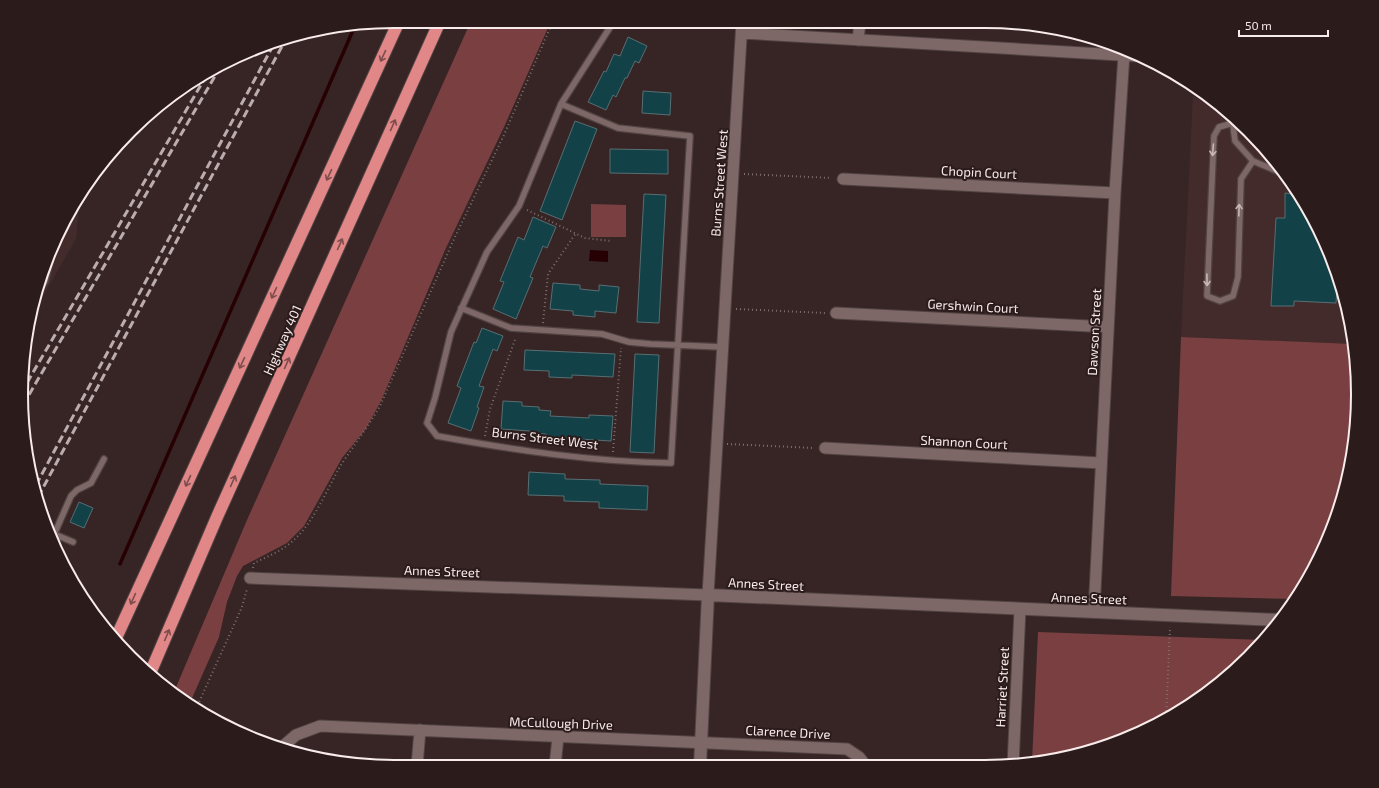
<svg xmlns="http://www.w3.org/2000/svg" width="1379" height="788" viewBox="0 0 1379 788" font-family="'Exo 2',sans-serif">
<style>
.built{fill:#442b2b}
.green{fill:#7a4041}
.water{fill:#270003}
.lines{fill:none;stroke-linecap:round;stroke-linejoin:round}
.stream{stroke:#270003;stroke-width:3.5}
.building{fill:#134148;stroke:#576e72}
.lane-casing{stroke:#524343;stroke-width:8}
.street-casing{stroke:#524343;stroke-width:13}
.secondary-casing{stroke:#524343;stroke-width:14}
.highway-casing{stroke:#524343;stroke-width:14}
.path{stroke:#7e6e6e;stroke-width:2;stroke-dasharray:1 3;stroke-linecap:butt}
.lane{stroke:#7d6867;stroke-width:5.5}
.street{stroke:#7d6867;stroke-width:11}
.secondary{stroke:#7d6867;stroke-width:12}
.highway{stroke:#e18788;stroke-width:12}
.rail{stroke:#bbadad;stroke-width:3;stroke-dasharray:8 4;stroke-linecap:butt}
.oneway{stroke:#7d4c4c}
.oneway2{stroke:#c7b7b6}
.labels{text-anchor:middle;stroke-width:4;stroke-linejoin:round;paint-order:stroke}
.street-label{font-size:13px;fill:#f8ebeb;stroke:#2c1b1b}
.rim{fill:none;stroke:#f8ebeb;stroke-width:2}
</style>
<rect width="100%" height="100%" fill="#372525"/>
<path class="built" d="M1193 96 1231 116 1249 130 1295 187 1330 251 1351 321 1353 344 1181 337Z
M80 196 76 239 31 317 34 297Z"/>
<path class="green" d="M471 21H551L504 127 445 250 381 401 365 430 342 458 304 526 287 543 243 566 237 576 227 602 219 637 189 705 174 692 247 520Z
M591 204 626 205V237H591Z
M1181 337 1353 344 1358 394 1351 467 1330 537 1296 599 1171 596Z
M1038 632 1263 640 1249 658 1172 717 1105 747 1032 762Z"/>
<path class="water" d="M590 250 608 251V262L589 261Z"/>
<g class="lines">
<path class="stream" d="M120 564 354 28"/>
</g>
<path class="building" d="M655 21H674V27L655 26Z
M628 37 647 46 639 63 635 61 627 78H625L616 97 613 95 606 110 588 102 604 71 606 72 614 54 620 56Z
M643 91 671 93 670 115 642 113Z
M575 121 597 129 562 220 540 211Z
M610 149 668 150V174L610 173Z
M1285 193 1299 195 1330 251 1338 278 1336 303 1294 301V306H1271L1276 218H1285Z
M644 194 666 195 659 323 637 322Z
M533 217 556 227 547 248 543 246 530 277 533 278 516 319 493 309 504 282 500 281 518 237 524 240Z
M553 283 580 285V289L599 291V285L619 287 616 313 595 311V317L573 315V311L550 309Z
M482 328 503 336 497 351 493 349 479 386 484 387 477 407 479 408 471 431 448 423 461 388 457 386 474 342 476 343Z
M525 350 615 354 613 377 572 375V378L549 377V371L524 370Z
M635 354 659 355 654 453 630 452Z
M503 401 522 402V406L539 407V410L551 411 550 416 589 418V415L613 416 611 441 546 437V434L530 433V431L501 429Z
M529 472 565 474V479L600 480V484L648 486 647 510 599 508V502L564 501V496L528 495Z
M79 502 93 508 84 528 70 522Z"/>
<g class="lines">
<g class="lane-casing">
<path id="lane" d="M561 104 618 128 690 136 671 463C593 462 514 450 437 436L427 423 435 398 451 332 487 252 519 206 561 104 614 21
M1232 117 1235 141 1253 161 1284 174
M1233 123 1219 127 1214 136 1207 296 1220 301 1233 296 1238 277 1241 179 1253 161
M33 301 45 281 50 261
M461 308 511 328 602 334 629 342 651 344 722 347
M54 534 73 542
M53 537 71 496 77 490 91 483 104 459"/>
</g>
<g class="street-casing">
<path id="street" d="M742 33 1136 56
M858 40 860 22
M843 179 1115 193
M836 313 1108 327
M825 448 1101 463
M250 578 708 595 742 21
M1094 612 1115 193 1124 54
M281 748 296 735 320 726 847 749 859 757 866 766
M417 766 420 730
M555 766 558 737
M1013 766 1020 609"/>
</g>
<g class="secondary-casing">
<path id="secondary" d="M700 766 708 595 1280 620"/>
</g>
<g class="highway-casing">
<path id="highway" d="M116 638 399 21
M151 671 217 517 440 21"/>
</g>
<path class="path" d="M744 174 832 178
M527 210 585 238 611 241
M736 309 825 313
M543 323 548 274 576 233
M485 436 490 409 516 337
M727 444 814 448
M613 452 621 348
M253 568 254 563C269 556 284 550 296 538 316 518 327 489 341 465 354 445 368 427 380 406L454 239 504 135 553 21
M196 709 242 607 247 589
M1166 719 1170 627"/>
<use href="#lane" class="lane"/>
<use href="#street" class="street"/>
<use href="#secondary" class="secondary"/>
<use href="#highway" class="highway"/>
<path class="rail" d="M21 393 205 78
M23 405 218 71
M36 485 276 40
M38 497 286 39"/>
</g>
<defs><path id="oneway-shaft" d="M-6 0H5M1.5-3L5.5 0L1.5 3" fill="none" stroke-width="1.6" stroke-linecap="round" stroke-linejoin="round"/></defs>
<g class="oneway">
<use href="#oneway-shaft" transform="translate(383 56) rotate(115)"/>
<use href="#oneway-shaft" transform="translate(393 125) rotate(-66)"/>
<use href="#oneway-shaft" transform="translate(329 175) rotate(115)"/>
<use href="#oneway-shaft" transform="translate(340 244) rotate(-66)"/>
<use href="#oneway-shaft" transform="translate(274 293) rotate(115)"/>
<use href="#oneway-shaft" transform="translate(242 363) rotate(115)"/>
<use href="#oneway-shaft" transform="translate(287 363) rotate(-66)"/>
<use href="#oneway-shaft" transform="translate(188 481) rotate(115)"/>
<use href="#oneway-shaft" transform="translate(233 481) rotate(-66)"/>
<use href="#oneway-shaft" transform="translate(133 599) rotate(114)"/>
<use href="#oneway-shaft" transform="translate(167 635) rotate(-67)"/>
</g>
<g class="oneway2">
<use href="#oneway-shaft" transform="translate(1213 150) rotate(94)"/>
<use href="#oneway-shaft" transform="translate(1239 210) rotate(-88)"/>
<use href="#oneway-shaft" transform="translate(1207 280) rotate(89)"/>
</g>
<g class="labels">
<g class="street-label">
<text transform="translate(979 172) rotate(3)" y="5">Chopin Court</text>
<text transform="translate(719 183) rotate(-86)" y="5">Burns Street West</text>
<text transform="translate(973 306) rotate(3)" y="5">Gershwin Court</text>
<text transform="translate(1094 332) rotate(-87)" y="5">Dawson Street</text>
<text transform="translate(282 340) rotate(-66)" y="5">Highway 401</text>
<text transform="translate(545 438) rotate(7)" y="5">Burns Street West</text>
<text transform="translate(964 442) rotate(3)" y="5">Shannon Court</text>
<text transform="translate(442 571) rotate(2)" y="5">Annes Street</text>
<text transform="translate(766 584) rotate(3)" y="5">Annes Street</text>
<text transform="translate(1089 598) rotate(2)" y="5">Annes Street</text>
<text transform="translate(1002 687) rotate(-87)" y="5">Harriet Street</text>
<text transform="translate(561 723) rotate(2)" y="5">McCullough Drive</text>
<text transform="translate(788 732) rotate(3)" y="5">Clarence Drive</text>
</g>
</g>
<path d="M0 0H1379V788H0ZM394 28H985A366 366 0 0 1 1351 394V394A366 366 0 0 1 985 760H394A366 366 0 0 1 28 394V394A366 366 0 0 1 394 28Z" fill="#2c1b1b" fill-rule="evenodd"/>
<path class="rim" d="M394 28H985A366 366 0 0 1 1351 394V394A366 366 0 0 1 985 760H394A366 366 0 0 1 28 394V394A366 366 0 0 1 394 28Z"/>
<path d="M1239 30v6h89v-6" fill="none" stroke="#f8ebeb" stroke-width="2"/>
<text x="1245" y="30" font-size="12" fill="#f8ebeb" stroke="#2c1b1b" stroke-width="3" paint-order="stroke">50 m</text>
</svg>
